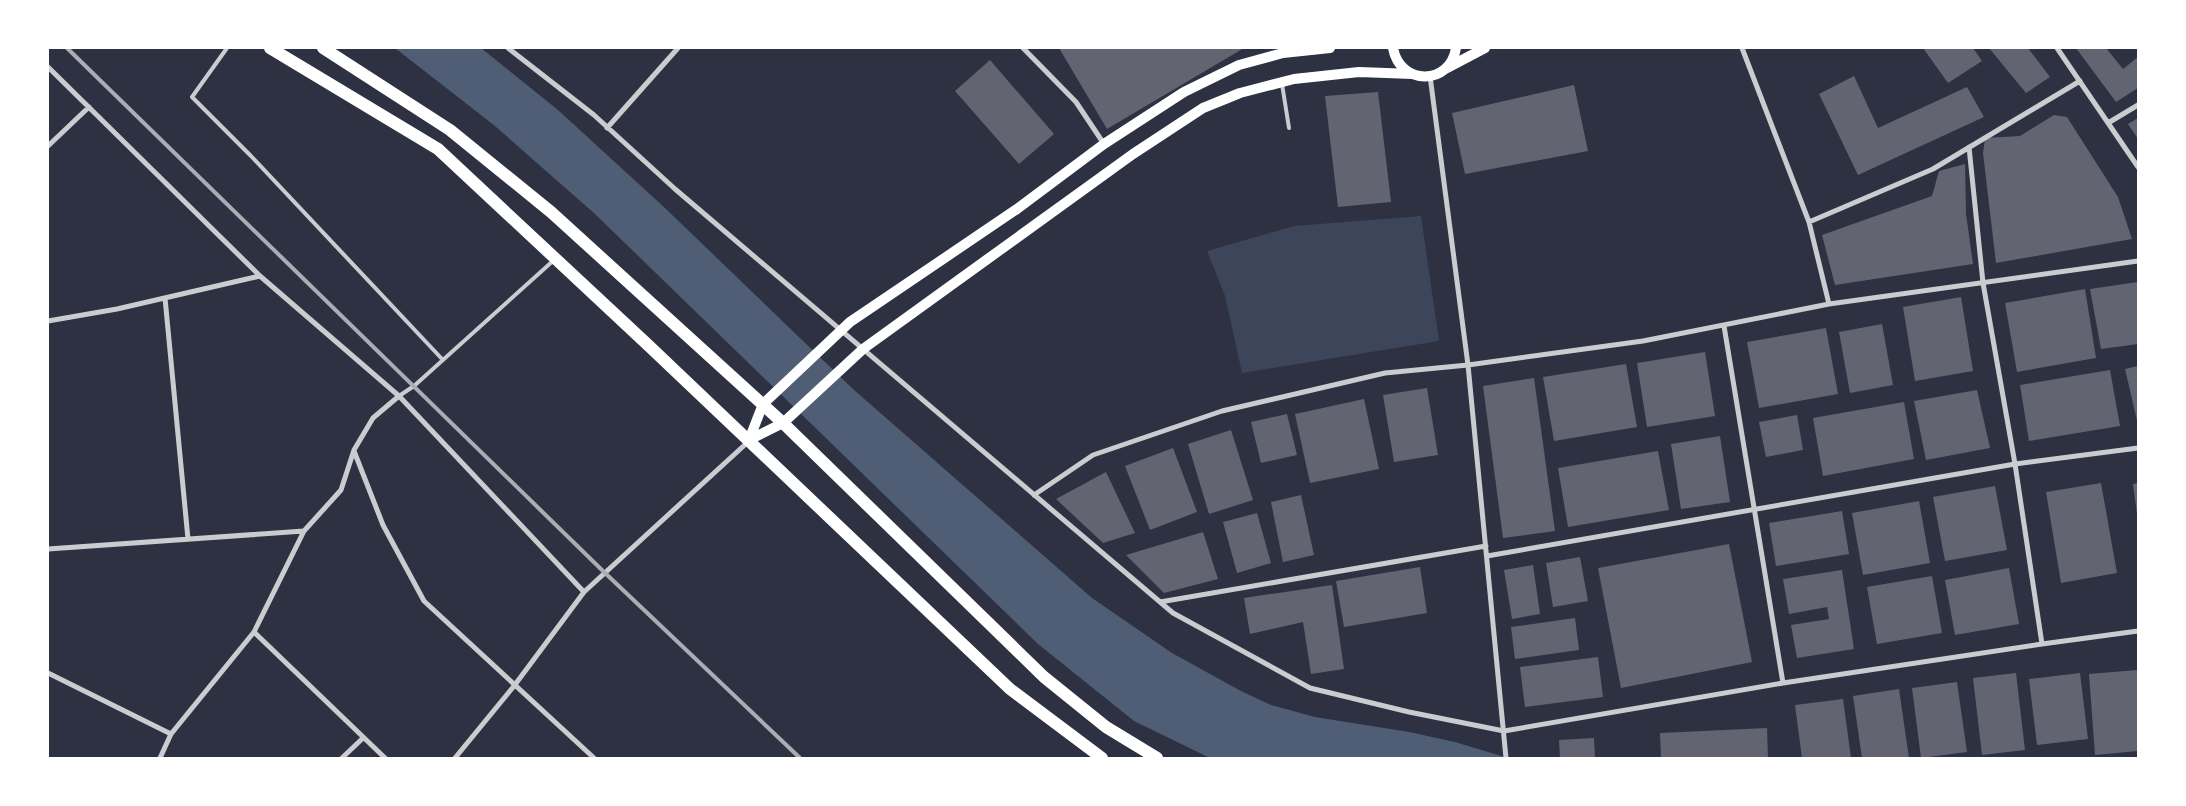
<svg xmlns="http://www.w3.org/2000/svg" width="2186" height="806" viewBox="0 0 2186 806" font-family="Spectral,serif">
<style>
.green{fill:#3c4559}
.water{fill:#4f5d75}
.building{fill:#626471}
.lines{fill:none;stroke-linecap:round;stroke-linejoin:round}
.service{stroke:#caccd0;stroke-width:4}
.minor{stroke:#caccd0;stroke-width:5}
.secondary{stroke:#fff;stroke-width:10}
.trunk{stroke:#fff;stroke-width:12}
.rail{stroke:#abadb3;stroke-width:4}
</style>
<rect width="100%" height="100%" fill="#2d3142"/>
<path class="green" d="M1421 216 1439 341 1242 373 1225 296 1207 251 1294 226Z"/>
<path class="water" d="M395 48H481L558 110 665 208 853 389 1092 598 1172 653 1241 691 1271 705 1315 717 1409 732 1455 742 1508 758H1210L1134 721 1038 644 595 214 495 126Z"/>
<path class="building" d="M1059 48H1244L1107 129Z
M1923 48H1973L1982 61 1948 83Z
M1989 48H2028L2050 77 2026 93Z
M2076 48H2106L2123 69 2138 57V88L2116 102Z
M990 60 1054 134 1019 164 955 91Z
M1854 76 1878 128 1967 87 1984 117 1858 175 1819 94Z
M1574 85 1588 151 1465 174 1452 113Z
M1378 92 1391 202 1338 207 1325 96Z
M2054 115 2067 117 2118 197 2132 239 1996 263 1983 153 1985 138 2020 136Z
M2138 118V139L2128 124Z
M1965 164 1966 214 1973 264 1835 285 1822 235 1932 196 1939 171Z
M2138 282V344L2101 349 2090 289Z
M2085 289 2096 358 2017 372 2005 303Z
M1961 297 1973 371 1915 381 1903 307Z
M1882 324 1893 385 1850 393 1839 332Z
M1826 328 1838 394 1759 408 1747 342Z
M1705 352 1715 416 1647 427 1637 363Z
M1626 364 1637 427 1554 441 1543 377Z
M2138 366V425L2125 369Z
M2110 370 2120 426 2029 441 2020 385Z
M1534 378 1555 531 1503 538 1483 386Z
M1427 388 1438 455 1394 462 1383 395Z
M1977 390 1990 448 1926 460 1914 401Z
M1364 399 1379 469 1310 483 1295 414Z
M1904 402 1914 459 1823 476 1813 418Z
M1287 414 1297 455 1261 463 1251 422Z
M1797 415 1803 450 1766 457 1759 422Z
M1231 430 1253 500 1209 514 1188 444Z
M1720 436 1730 502 1681 509 1671 444Z
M1173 448 1197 512 1150 530 1125 466Z
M1658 451 1669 510 1568 527 1558 468Z
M1106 472 1135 533 1103 543 1056 499Z
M2101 483 2117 573 2061 583 2046 492Z
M2138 483V514H2137L2133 484Z
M1995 486 2007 550 1945 561 1933 497Z
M1301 495 1314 555 1283 562 1271 502Z
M1919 501 1930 563 1863 575 1852 513Z
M1842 511 1849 554 1776 566 1769 523Z
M1257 513 1271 563 1237 573 1223 522Z
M1203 532 1218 579 1164 593 1126 555Z
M1729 544 1752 662 1621 688 1598 568Z
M1580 557 1588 601 1553 607 1546 563Z
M1533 565 1540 614 1512 619 1504 570Z
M1420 567 1427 613 1344 627 1336 581Z
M2009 568 2019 624 1955 635 1945 580Z
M1842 570 1854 649 1797 658 1791 625 1829 619 1827 607 1789 614 1783 579Z
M1932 576 1942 633 1877 644 1867 587Z
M1332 585 1344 669 1311 674 1303 622 1250 634 1244 598Z
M1575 618 1579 650 1515 659 1511 627Z
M1598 657 1603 697 1525 707 1520 667Z
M2137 670 2138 751 2095 755 2089 674Z
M2016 673 2025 750 1982 755 1973 678Z
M2080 673 2088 739 2037 745 2029 679Z
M1957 682 1967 752 1921 758 1912 688Z
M1899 689 1909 758H1862L1853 696Z
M1843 699 1851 758H1802L1795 705Z
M1767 728 1768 758H1661L1660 733Z
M1594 738 1595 758H1560L1559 740Z"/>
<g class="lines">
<path class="service" d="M227 48 192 97 251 156 443 360
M1282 84 1289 128
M399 396 414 386 554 260"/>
<path class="minor" d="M508 48 594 115 675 189 1173 613 1310 688 1409 712 1504 731 1783 683 2042 644 2138 631
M1023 48 1076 102 1104 144
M1742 48 1809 222 1829 304
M2057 48 2138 167
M48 67 260 276 399 396 584 592
M1430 76 1468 365 1506 758
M2108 123 2138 105
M607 128 678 48
M48 146 89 107
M1969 147 1983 283 2015 464 2042 644
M1809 222 1933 169 2080 81
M165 298 188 539
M48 321 117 309 260 276
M1724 326 1783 683
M354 451 383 525 424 601 594 758
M1034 495 1093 455 1222 411 1385 373 1468 365 1643 341 1829 304 2138 261
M48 549 304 531 341 490 354 450 373 418 399 396
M1487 556 2015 464 2138 448
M1160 602 1486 546
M254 632 385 758
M48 673 171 734
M160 758 171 734 254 632 304 531
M342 758 363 738
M455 758 514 686 584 592 749 441"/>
<path class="secondary" d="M1393 48C1400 86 1450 86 1456 48
M1447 68 1485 48
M749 440 783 423 863 349 1133 154 1203 108 1240 93 1294 79 1359 72 1413 74
M749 440 763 404 850 322 1017 209 1104 144 1184 92 1239 65 1283 53 1330 48"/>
<path class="trunk" d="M270 48 438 149 648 345 1010 689 1102 758
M323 48 450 130 551 212 783 423 1044 677 1106 727 1157 758"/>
<path class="rail" d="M67 48 604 572 800 758"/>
</g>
<rect width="2186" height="806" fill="none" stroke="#ffffff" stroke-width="98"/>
</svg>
